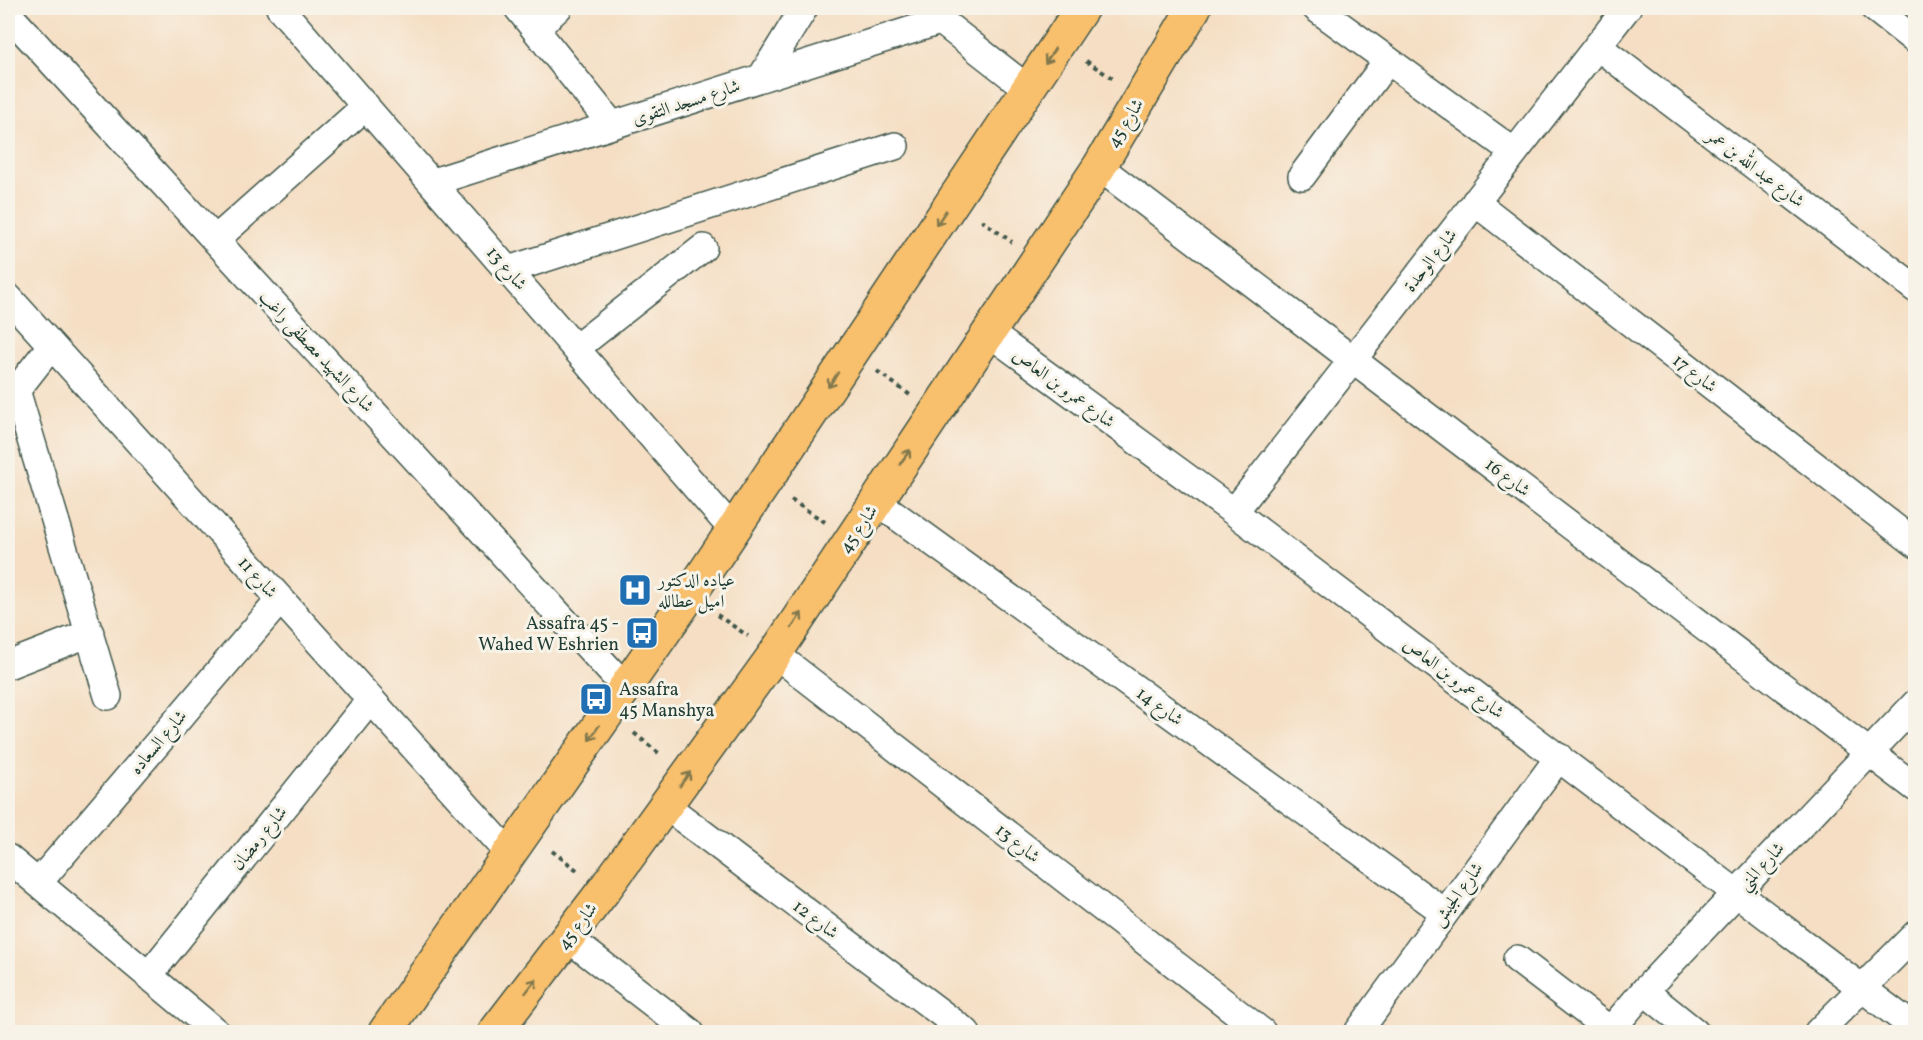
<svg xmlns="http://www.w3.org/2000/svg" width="1923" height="1040" viewBox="0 0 1923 1040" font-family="Vollkorn,Amiri,serif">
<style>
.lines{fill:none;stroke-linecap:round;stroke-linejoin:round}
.minor-casing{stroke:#3f5549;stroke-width:30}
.primary-casing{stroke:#3f5549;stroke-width:36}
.path{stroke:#3f5549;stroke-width:4;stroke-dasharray:4.5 4.5;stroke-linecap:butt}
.minor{stroke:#fff;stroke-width:27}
.primary{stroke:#f8bf6c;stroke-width:33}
.oneway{stroke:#81784d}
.labels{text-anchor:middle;stroke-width:6;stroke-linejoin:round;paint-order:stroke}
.street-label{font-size:18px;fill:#1f3d34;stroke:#f7f3e8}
.poi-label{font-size:18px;fill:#1f3d34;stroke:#f7f3e8;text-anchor:start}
</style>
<rect width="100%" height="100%" fill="#f7f3e8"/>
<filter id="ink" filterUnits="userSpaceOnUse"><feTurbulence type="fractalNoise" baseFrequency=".0167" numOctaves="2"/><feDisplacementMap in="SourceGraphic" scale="12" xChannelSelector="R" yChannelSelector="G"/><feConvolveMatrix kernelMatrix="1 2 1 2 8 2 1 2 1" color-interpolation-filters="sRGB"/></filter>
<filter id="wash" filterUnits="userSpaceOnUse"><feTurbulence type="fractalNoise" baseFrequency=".008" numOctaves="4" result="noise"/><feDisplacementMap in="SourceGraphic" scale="24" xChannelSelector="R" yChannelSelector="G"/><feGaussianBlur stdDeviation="1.35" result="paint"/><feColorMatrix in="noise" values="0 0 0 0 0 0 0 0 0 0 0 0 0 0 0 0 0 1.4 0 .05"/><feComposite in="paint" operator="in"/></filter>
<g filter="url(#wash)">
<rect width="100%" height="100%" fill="#f5dec3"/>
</g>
<g filter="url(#ink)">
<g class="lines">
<g class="minor-casing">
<path id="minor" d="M280 8 733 530
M518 8 612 125
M1316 8 1514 152
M1874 8 1916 41
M927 10 1028 89
M8 14 626 688
M535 29 558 8
M1597 46 1916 289
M761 78 804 8
M1099 167 1916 788
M1302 176 1388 60
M433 182 940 21
M1475 202 1916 544
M215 240 366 106
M508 270 895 146
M8 297 510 854
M988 332 1234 512 1916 1029
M576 348 703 248
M16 390 108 696
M8 401 51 346
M876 501 1444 912
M1234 512 1627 8
M775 654 1262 1032
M8 665 90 633
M666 806 966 1032
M8 858 216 1032
M38 883 279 601
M568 938 690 1032
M1517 959 1611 1031
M148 976 370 700
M1644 991 1695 1032
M1358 1032 1559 757
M1609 1032 1644 991 1916 703
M1818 1032 1916 934"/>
</g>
<g class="primary-casing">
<path id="primary" d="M385 1032 689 596 1082 8
M495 1032 604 890 775 654 1099 167 1194 8"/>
</g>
<path class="path" d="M1086 61 1115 80
M981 220 1012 242
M877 371 910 395
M791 500 825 522
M717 615 748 636
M634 733 661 755
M552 851 577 870"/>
<use href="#minor" class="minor"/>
<use href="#primary" class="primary"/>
</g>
<defs><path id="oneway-shaft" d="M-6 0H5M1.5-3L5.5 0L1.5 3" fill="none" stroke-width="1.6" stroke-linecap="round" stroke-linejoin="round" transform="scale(1.5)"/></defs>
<g class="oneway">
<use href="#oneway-shaft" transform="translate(1050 56) rotate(124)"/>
<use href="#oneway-shaft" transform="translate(941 218) rotate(124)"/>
<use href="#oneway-shaft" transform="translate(833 380) rotate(124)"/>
<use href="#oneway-shaft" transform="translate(905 457) rotate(-56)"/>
<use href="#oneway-shaft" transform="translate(797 620) rotate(-57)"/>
<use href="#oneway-shaft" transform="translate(594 733) rotate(125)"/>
<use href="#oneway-shaft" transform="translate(685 779) rotate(-54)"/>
<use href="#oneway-shaft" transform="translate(531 986) rotate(-52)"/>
</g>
</g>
<defs>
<g id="hospital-square" transform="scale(1.725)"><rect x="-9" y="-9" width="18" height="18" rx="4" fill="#1f6fb2" stroke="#f7f3e8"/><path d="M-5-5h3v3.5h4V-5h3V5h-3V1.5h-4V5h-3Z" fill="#fff"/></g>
<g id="bus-square" transform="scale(1.725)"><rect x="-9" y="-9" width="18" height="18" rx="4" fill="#1f6fb2" stroke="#f7f3e8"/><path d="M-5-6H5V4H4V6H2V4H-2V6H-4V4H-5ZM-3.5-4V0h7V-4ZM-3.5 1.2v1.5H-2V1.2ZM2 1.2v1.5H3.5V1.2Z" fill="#fff"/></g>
</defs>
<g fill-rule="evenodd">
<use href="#hospital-square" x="635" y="590"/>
<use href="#bus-square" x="642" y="633"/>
<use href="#bus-square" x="596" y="699"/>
</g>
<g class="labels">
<g class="street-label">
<text transform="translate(686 102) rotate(-18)" y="6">شارع مسجد التقوى</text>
<text transform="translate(1125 123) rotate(-59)" y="6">شارع 45</text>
<text transform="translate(1756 168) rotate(37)" y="6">شارع عبد الله بن عمر</text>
<text transform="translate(1430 260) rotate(-52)" y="6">شارع الوحدة</text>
<text transform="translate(507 268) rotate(49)" y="6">شارع 13</text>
<text transform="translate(317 351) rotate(47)" y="6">شارع الشهيد مصطفى راغب</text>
<text transform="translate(1695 373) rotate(38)" y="6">شارع 17</text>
<text transform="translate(1064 388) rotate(36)" y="6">شارع عمرو بن العاص</text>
<text transform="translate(1508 477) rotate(37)" y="6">شارع 16</text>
<text transform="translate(858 529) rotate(-56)" y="6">شارع 45</text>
<text transform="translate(258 577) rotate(48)" y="6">شارع 11</text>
<text transform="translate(1454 678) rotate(37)" y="6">شارع عمرو بن العاص</text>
<text transform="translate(1160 706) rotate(36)" y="6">شارع 14</text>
<text transform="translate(158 742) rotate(-50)" y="6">شارع السعاده</text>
<text transform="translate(259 838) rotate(-51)" y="6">شارع رمضان</text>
<text transform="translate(1018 843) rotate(38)" y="6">شارع 13</text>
<text transform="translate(1761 866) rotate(-47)" y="6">شارع المني</text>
<text transform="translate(1457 894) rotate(-54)" y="6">شارع الجيش</text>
<text transform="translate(816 919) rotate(37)" y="6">شارع 12</text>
<text transform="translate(577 926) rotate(-53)" y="6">شارع 45</text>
</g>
<g class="poi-label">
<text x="658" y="586">عياده الدكتور<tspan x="658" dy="21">اميل عطالله</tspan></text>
<text x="619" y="629" text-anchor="end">Assafra 45 -<tspan x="619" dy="21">Wahed W Eshrien</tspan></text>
<text x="619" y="695">Assafra<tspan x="619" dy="21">45 Manshya</tspan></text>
</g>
</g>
<rect width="1923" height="1040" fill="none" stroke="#f7f3e8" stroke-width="30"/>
</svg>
